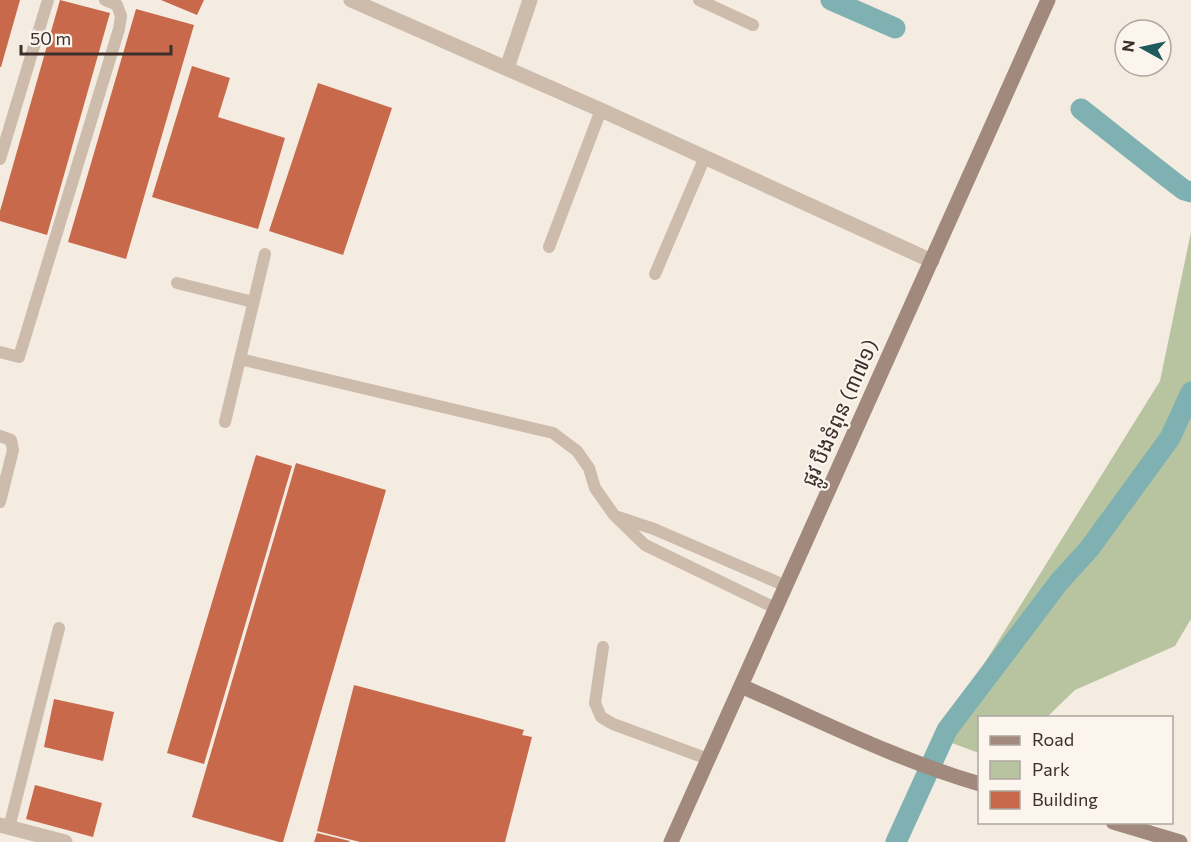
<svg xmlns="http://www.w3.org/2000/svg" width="1191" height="842" viewBox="0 0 1191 842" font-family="Commissioner,'Noto Sans Khmer',sans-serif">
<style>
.green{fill:#b8c4a0}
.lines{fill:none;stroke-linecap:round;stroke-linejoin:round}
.canal{stroke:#7fb0b2;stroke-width:21}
.building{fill:#c8694b}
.lane{stroke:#cdbbac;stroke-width:12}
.street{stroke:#cdbbac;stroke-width:15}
.secondary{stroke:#a18a7d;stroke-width:15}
.labels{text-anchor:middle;stroke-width:4.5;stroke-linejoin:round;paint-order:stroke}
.street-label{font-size:21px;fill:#3b302b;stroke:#fbf5ee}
</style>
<rect width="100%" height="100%" fill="#f4ebe1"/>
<path class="green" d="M1191 232V619L1175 646 1075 690 1047 717 980 718 979 753 938 738 1160 381Z"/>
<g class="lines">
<path class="canal" d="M831 0 895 28
M1081 109 1162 173 1184 190 1191 192
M896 842 947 730 1059 582 1089 549 1170 438 1191 392"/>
</g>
<path class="building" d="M0 0H20L1 67H0Z
M60 0 110 13 47 235 0 221V211Z
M161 0H204L197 15Z
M136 9 194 25 126 259 68 242Z
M192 66 230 78 218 117 285 138 258 229 152 197Z
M318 83 392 108 343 255 269 231Z
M256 455 292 466 204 764 167 753Z
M296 463 386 490 283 842H279L192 817Z
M354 685 524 730 522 735 532 737 505 842H360L317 831Z
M54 699 114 712 103 761 44 747Z
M35 785 102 803 93 837 26 819Z
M317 833 350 841 349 842H314Z"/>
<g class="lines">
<path class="lane" d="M699 0 753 25
M0 159 48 0
M549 247 601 110
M655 274 705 157
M177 283 253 302
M0 352 19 357 119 29 121 16 117 5 105 0
M240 359 553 433 577 451 589 468 595 488 614 515 645 545 775 608
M225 422 265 254
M0 436 11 440 13 450 0 502
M618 517 654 529 786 586
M603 647 595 703 601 717 613 724 708 759
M9 828 59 628"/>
<path class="street" d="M351 0 601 110 932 261
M507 68 530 0
M0 825 65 842"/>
<path class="secondary" d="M741 686C819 720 897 760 980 784
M1113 822 1180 842
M671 842 1048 0"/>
</g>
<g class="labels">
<g class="street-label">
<text transform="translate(840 413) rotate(-66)" y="7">ផ្លូវ បឹងទំពុន (៣៧១)</text>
</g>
</g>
<rect x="978" y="716" width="195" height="108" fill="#fbf5ee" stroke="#aea6a0" stroke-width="1.5"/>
<rect x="990" y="736" width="30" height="9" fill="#a18a7d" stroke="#aea6a0" stroke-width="1.5"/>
<text x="1032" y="746" font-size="18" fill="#3b302b">Road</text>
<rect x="990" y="761" width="30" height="18" fill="#b8c4a0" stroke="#aea6a0" stroke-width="1.5"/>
<text x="1032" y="776" font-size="18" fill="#3b302b">Park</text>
<rect x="990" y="791" width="30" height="18" fill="#c8694b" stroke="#aea6a0" stroke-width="1.5"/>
<text x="1032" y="806" font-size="18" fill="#3b302b">Building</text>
<g transform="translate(1143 48) rotate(278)"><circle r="28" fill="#fbf5ee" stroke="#aea6a0" stroke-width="1.5"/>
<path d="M0-4.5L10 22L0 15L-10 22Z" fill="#1f5a5e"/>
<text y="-9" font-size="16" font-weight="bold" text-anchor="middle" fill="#3b302b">N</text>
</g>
<path d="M21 45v9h150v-9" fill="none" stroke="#3b302b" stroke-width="3"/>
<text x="30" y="45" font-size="18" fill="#3b302b" stroke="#fbf5ee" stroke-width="4.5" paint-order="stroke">50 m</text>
</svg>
